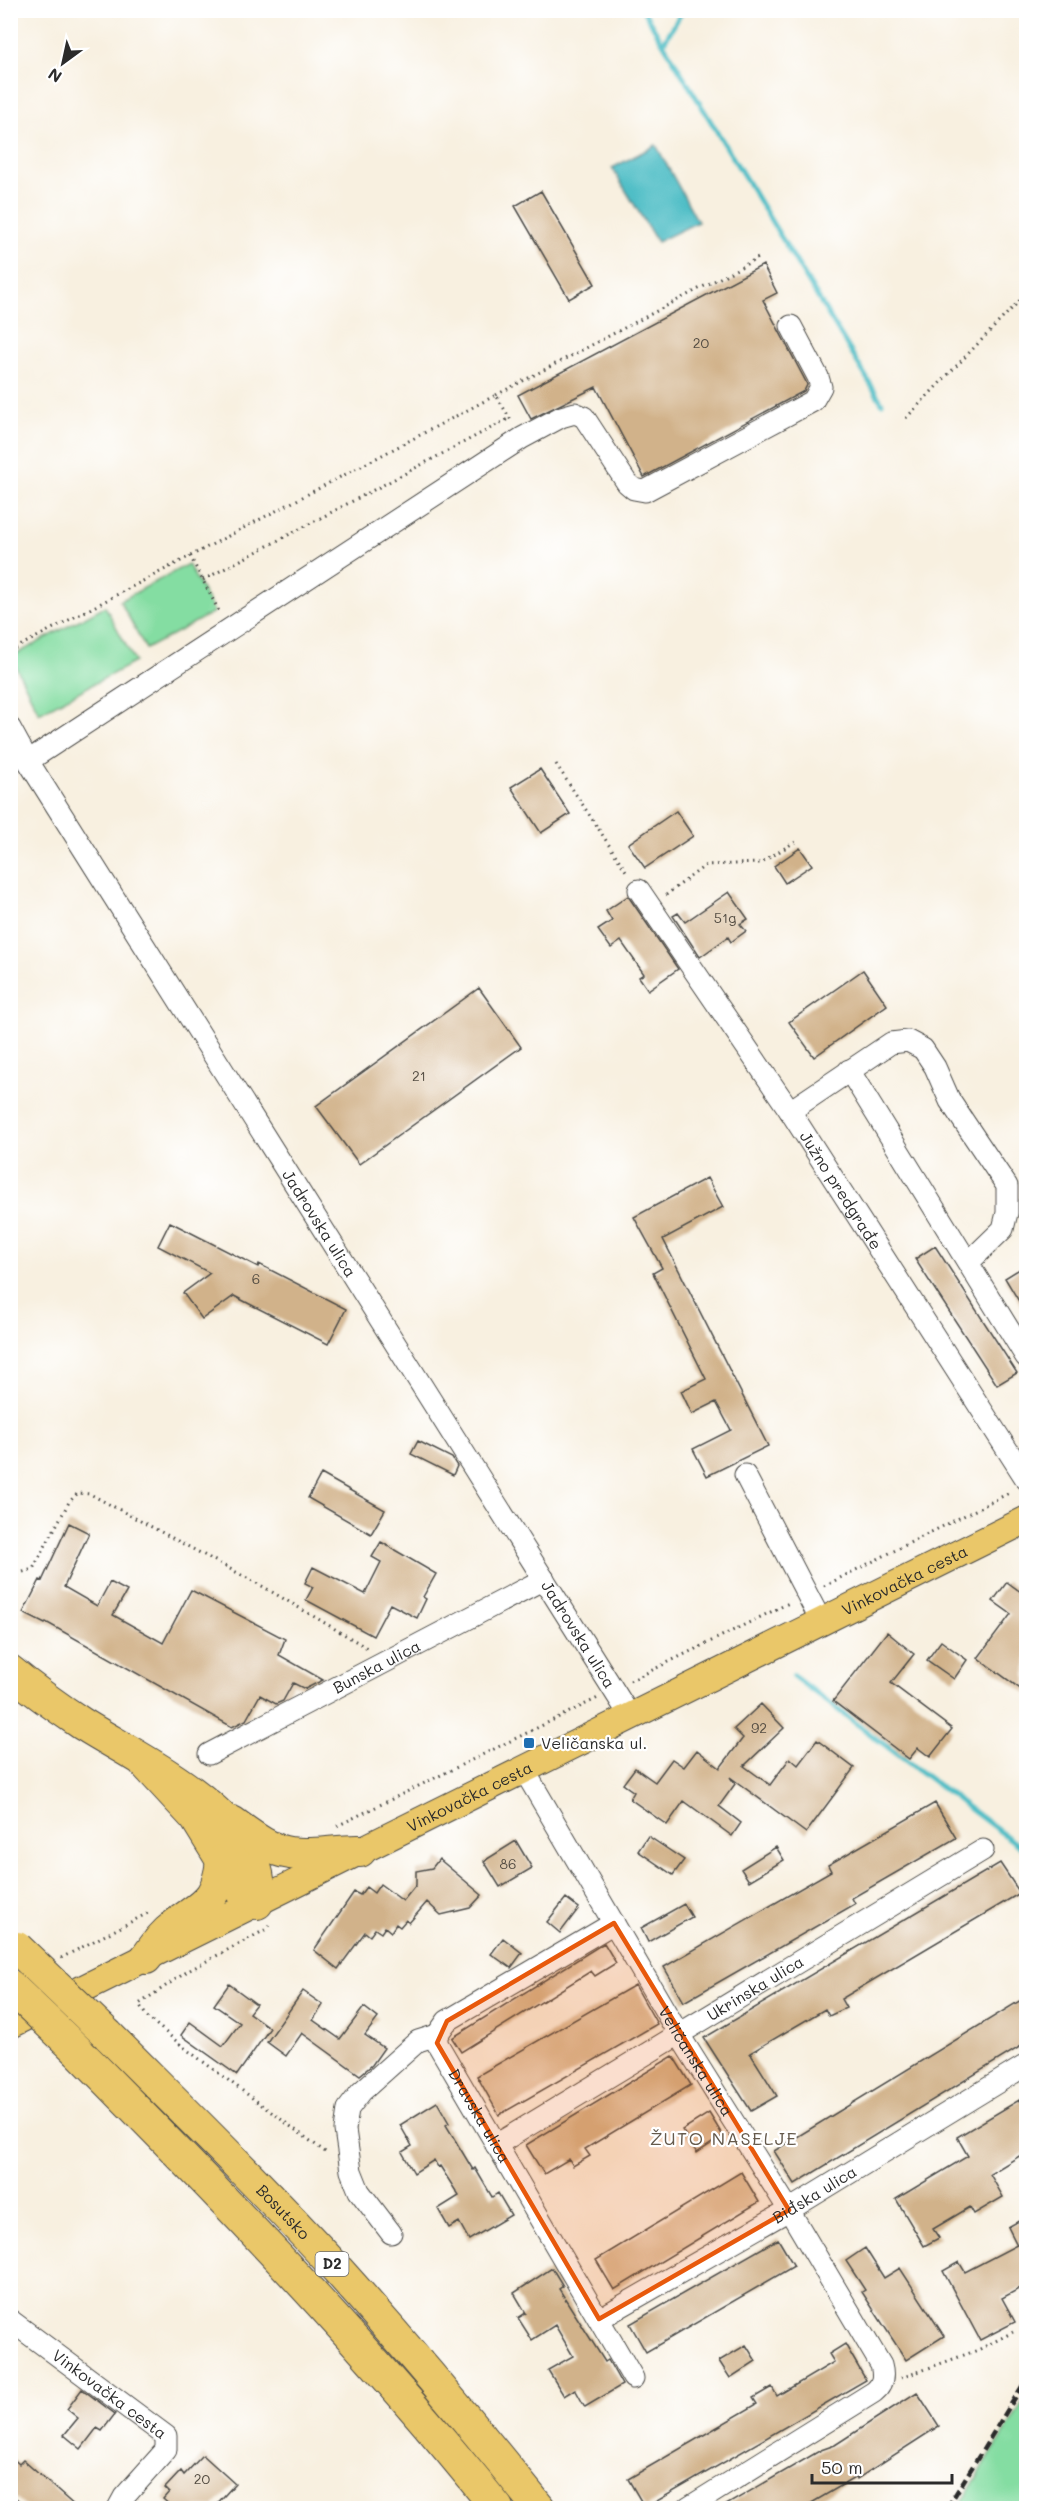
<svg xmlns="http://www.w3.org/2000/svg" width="1037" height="2519" viewBox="0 0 1037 2519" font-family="Mali,sans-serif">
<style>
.green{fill:#84dda2;stroke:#588466;stroke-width:1.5}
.water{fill:#50bec6;stroke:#3e7478;stroke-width:1.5}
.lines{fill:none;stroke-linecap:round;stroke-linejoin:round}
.stream{stroke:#50bec6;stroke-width:5}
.building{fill:#d1b28a}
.minor-casing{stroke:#4a4946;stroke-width:23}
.major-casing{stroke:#4a4946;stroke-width:29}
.highway-casing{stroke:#4a4946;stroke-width:34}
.path{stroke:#4a4946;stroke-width:3;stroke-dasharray:1.5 4.5;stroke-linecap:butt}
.minor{stroke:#fff;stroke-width:21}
.major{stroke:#eac769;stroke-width:27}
.highway{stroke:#eac769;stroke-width:32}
.rail{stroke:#2b2b2b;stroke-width:4.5;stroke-dasharray:9 4.5;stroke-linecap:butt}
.highway-bridge-casing{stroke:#4a4946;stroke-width:34;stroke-linecap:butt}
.highway-bridge{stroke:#eac769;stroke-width:32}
.marked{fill:#e8590c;fill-opacity:0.2;stroke:#e8590c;stroke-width:4.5;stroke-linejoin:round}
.poi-dot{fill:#1f6fb2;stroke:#fff;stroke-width:2}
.labels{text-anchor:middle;stroke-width:4.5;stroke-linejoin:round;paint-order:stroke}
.number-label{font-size:14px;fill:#544d43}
.shield{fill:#fff;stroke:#6b6b6b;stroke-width:1.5}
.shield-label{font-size:15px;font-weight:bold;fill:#2b2b2b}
.street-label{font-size:16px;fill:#2b2b2b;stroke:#fff}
.poi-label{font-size:16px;fill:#2b2b2b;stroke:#fff;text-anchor:start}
.neighbourhood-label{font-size:18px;letter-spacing:1.5px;fill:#655a4c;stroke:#fff}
</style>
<rect width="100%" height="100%" fill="#fff"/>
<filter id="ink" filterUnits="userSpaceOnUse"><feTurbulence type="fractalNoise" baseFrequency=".0167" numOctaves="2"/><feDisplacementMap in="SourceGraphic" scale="12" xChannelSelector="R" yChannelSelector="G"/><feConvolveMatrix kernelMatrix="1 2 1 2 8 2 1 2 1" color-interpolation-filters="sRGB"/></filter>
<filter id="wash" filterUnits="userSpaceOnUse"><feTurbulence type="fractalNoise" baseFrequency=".008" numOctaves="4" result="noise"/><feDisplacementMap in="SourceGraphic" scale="24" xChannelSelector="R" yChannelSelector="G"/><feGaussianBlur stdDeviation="1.35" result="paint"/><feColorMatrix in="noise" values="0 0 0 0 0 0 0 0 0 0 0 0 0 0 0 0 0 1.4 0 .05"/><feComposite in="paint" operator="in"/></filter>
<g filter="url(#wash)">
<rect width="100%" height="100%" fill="#f8f0e0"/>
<path class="green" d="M188 564 214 612 146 649 120 601Z
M105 606 135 662 39 713 11 657Z
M1026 2397V2508H958Z"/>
<path class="water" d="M656 145 698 222 657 242 612 168Z"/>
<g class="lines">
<path class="stream" d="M643 10 882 403
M664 42 683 10
M793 1676 1026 1851"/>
</g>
<g id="blocks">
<path class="building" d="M541 191 595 284 569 299 515 206Z
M763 265 777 293 763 300 806 382 807 385 804 391 644 477 596 387 531 419 518 395Z
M540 769 570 814 541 833 511 787Z
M676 811 693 836 645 868 628 844Z
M800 848 812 865 785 883 774 866Z
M729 892 748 919 740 924 746 931 731 942 728 937 700 957 673 916 678 913 685 922Z
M628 896 678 969 648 990 639 977 644 974 621 941 611 948 598 930 612 921 606 911Z
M863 970 887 1005 814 1057 789 1022Z
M479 988 521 1047 359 1164 316 1106Z
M707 1178 723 1207 663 1239 768 1446 707 1476 693 1449 731 1430 716 1402 692 1414 681 1391 706 1379 653 1273 662 1268 634 1217Z
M170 1222 258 1267 259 1264 346 1309 328 1344 234 1296 202 1319 183 1293 210 1273 158 1246Z
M935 1246 1017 1373 997 1385 915 1259Z
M1026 1265V1313L1005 1278Z
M418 1441 452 1458 457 1466 453 1475 411 1454Z
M321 1474 385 1510 371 1534 308 1498Z
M69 1523 89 1533 64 1587 97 1606 110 1582 127 1591 113 1615 163 1643 191 1590 285 1639 279 1655 323 1680 305 1689 293 1683 283 1701 276 1704 260 1695 246 1720 232 1727 46 1622 45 1624 23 1613 40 1580 42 1581Z
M381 1542 436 1574 423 1597 426 1599 417 1618 390 1604 373 1636 306 1600 313 1587 305 1583 313 1567 365 1594 381 1562 372 1557Z
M1007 1582 1025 1595 1026 1593V1693L978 1658 1011 1614 993 1601Z
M887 1632 914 1654 891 1683 952 1729 930 1757 918 1748 909 1759 833 1701Z
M941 1641 967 1660 954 1679 927 1660Z
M761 1704 784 1728 744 1766 770 1785 790 1758 798 1765 817 1740 854 1768 806 1833 730 1777 735 1784 719 1806 741 1823 732 1836 684 1801 667 1825 630 1799 634 1792 623 1784 635 1768 655 1782 672 1759 684 1767 697 1750 720 1768 743 1738 734 1729Z
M935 1803 956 1838 852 1898 855 1904 684 2002 664 1967 831 1871 828 1865Z
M648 1836 684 1860 673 1875 638 1851Z
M516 1841 532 1868 500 1887 484 1861Z
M776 1847 784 1860 749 1881 741 1869Z
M439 1859 482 1895 470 1908 441 1915 427 1902 409 1923 406 1920 400 1927 396 1924 391 1932 385 1927 381 1933 375 1929 370 1936 365 1932 338 1969 314 1950 354 1892 360 1895 366 1887 374 1893 380 1884 403 1901 416 1885V1871L432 1868Z
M1000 1863 1020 1893 841 1999 846 2008 829 2016 825 2009 750 2053 777 2096 751 2111 704 2038Z
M566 1898 579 1908 560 1933 547 1922Z
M684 1904 692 1917 648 1942 641 1928Z
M503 1938 522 1953 511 1968 491 1954Z
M604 1943 616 1963 595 1976 591 1971 461 2052 452 2038Z
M229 1984 256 2004 249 2013 270 2028 237 2075 181 2035 190 2022 223 2046 240 2023 214 2005Z
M635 1985 657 2024 499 2115 477 2076Z
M303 1991 323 2005 313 2020 340 2039 364 2007 378 2018 365 2035 384 2048 372 2065 360 2075 302 2033 286 2056 267 2042Z
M1026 1997V2043L795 2184 774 2151Z
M673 2056 691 2085 585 2149 590 2156 573 2166 569 2159 544 2174 526 2145Z
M1026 2096V2152L990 2174 1003 2197 974 2214 970 2207 933 2229 939 2238 924 2246 896 2199 968 2156 957 2137Z
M437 2102 449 2123 446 2125 473 2170 475 2168 492 2197 498 2193 511 2215 469 2240 459 2222 449 2228 438 2209 459 2196 440 2166 438 2167 434 2160 414 2173 402 2152 412 2146 400 2125Z
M709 2113 723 2136 697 2153 682 2130Z
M741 2172 759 2202 614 2290 596 2260Z
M1026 2217V2285L1002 2298 1015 2322 980 2340 943 2271 959 2262 965 2272 1017 2245 1008 2227Z
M778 2239 794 2266 646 2352 630 2324Z
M865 2248 884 2278 900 2268 944 2336 906 2360 862 2292 865 2290 846 2261Z
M552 2268 563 2286 559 2289 605 2362 608 2360 622 2385 585 2407 575 2389 564 2396 548 2370 573 2356 555 2325 532 2340 518 2318 526 2313 514 2293Z
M845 2344 866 2380 645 2508 628 2479 757 2404 753 2398 772 2387 777 2396 834 2362 829 2354Z
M746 2345 756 2361 730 2378 719 2361Z
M82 2389 115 2414 102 2431 97 2428 81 2449 64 2435 78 2418 67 2409Z
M917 2392 939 2426 857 2479 856 2477 803 2508H721L821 2450 835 2445Z
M203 2455 235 2484 213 2508H173L163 2499 169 2492 165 2488 181 2471 184 2475Z
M10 2456 19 2464 23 2460 77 2508H28L10 2493Z"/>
</g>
</g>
<g filter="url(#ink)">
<use href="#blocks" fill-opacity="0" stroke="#4a4946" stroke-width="1.5"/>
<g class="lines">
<g class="minor-casing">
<g id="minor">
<path id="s1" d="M10 728 28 761 630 1716"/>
<path d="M28 761 522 438 561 417 575 413 584 417 627 483 634 489 645 491 813 401 821 387 818 377 791 326"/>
<path id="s2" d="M639 890 790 1111 1026 1479"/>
<path d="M849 1070 1026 1357"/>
<path d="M790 1111 891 1043 908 1041 923 1049 935 1067 950 1101 1007 1186V1213L1003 1229 969 1262"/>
<path d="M745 1475 822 1623"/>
<path id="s3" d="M209 1754 544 1579"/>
<path id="s4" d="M524 1770 678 2033 789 2210 881 2365C884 2376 883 2385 874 2392L688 2508"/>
<path id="s5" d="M614 1923 447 2021 437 2035V2043L633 2378"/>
<path id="s6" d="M496 2145 983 1850"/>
<path d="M391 2233 359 2191 351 2171 345 2130 348 2109 361 2092 418 2041 437 2035"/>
<path id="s7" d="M599 2319 789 2210 1026 2065"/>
<path id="s8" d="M10 2320 166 2436V2450L124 2497 118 2508"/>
</g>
</g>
<g class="major-casing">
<g id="major">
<path id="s9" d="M10 2025 1026 1520"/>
</g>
</g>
<g class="highway-casing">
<g id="highway">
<path d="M10 1671C33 1690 57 1707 81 1723 137 1759 275 1821 257 1903L241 1891 196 1818 144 1762"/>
<path d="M232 1822C249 1834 268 1850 290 1853 310 1857 338 1850 360 1851"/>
<path d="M146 1958C155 1946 162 1935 174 1926 203 1903 217 1903 222 1861"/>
<path id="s10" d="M108 2035C185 2112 263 2188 337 2269 407 2347 474 2427 539 2508"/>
<path d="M78 2051C224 2198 367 2346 497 2508"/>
</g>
</g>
<path class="path" d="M496 395 760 257
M906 418 1026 294
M190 556 220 613
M203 580 510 418
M10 651 496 395 512 422
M556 764 628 874
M666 895 706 865 760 863 795 842
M23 1572 33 1569 69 1502 78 1493 90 1494 262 1586 369 1649
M824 1586 1011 1492
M630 1681 791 1602
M337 1826 598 1698
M269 1925 265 1930 188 1971 139 2004 147 2017 186 2049 328 2154
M61 1958 148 1913
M901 2378 978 2350 1013 2332"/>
<use href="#minor" class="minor"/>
<use href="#major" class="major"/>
<use href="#highway" class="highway"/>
<path class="rail" d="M947 2508 1026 2380"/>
<g class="highway-bridge-casing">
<path id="highway-bridge" d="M17 1948 108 2035
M10 1986 78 2051"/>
</g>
<use href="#highway-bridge" class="highway-bridge"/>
</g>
</g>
<path class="marked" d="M614 1923 789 2210 599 2319 437 2043 447 2021Z"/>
<rect class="poi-dot" x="523" y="1737" width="12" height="12" rx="3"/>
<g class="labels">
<g class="number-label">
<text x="701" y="348">20</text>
<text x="725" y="923">51g</text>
<text x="419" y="1081">21</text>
<text x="256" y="1284">6</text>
<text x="759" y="1733">92</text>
<text x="508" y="1869">86</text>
<text x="202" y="2484">20</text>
</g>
<rect class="shield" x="315.5" y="2252" width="33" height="24" rx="4.5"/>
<g class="shield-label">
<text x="332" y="2269">D2</text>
</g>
<g class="street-label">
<text dy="6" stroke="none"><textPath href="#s2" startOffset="362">Južno predgrađe</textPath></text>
<text dy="6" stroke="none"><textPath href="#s1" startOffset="584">Jadrovska ulica</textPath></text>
<text dy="6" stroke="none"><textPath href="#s9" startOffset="999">Vinkovačka cesta</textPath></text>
<text dy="6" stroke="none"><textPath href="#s1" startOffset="1070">Jadrovska ulica</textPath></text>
<text dy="6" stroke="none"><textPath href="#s3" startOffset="189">Bunska ulica</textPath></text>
<text dy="6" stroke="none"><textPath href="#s9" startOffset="513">Vinkovačka cesta</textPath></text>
<text dy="6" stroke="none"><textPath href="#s6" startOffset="303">Ukrinska ulica</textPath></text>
<text dy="6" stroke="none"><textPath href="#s4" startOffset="338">Veličanska ulica</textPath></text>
<text dy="6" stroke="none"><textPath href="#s5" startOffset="303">Dravska ulica</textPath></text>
<text dy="6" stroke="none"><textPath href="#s7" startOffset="249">Biđska ulica</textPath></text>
<text dy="6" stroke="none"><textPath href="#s10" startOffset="249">Bosutsko</textPath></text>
<text dy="6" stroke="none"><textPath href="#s8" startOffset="124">Vinkovačka cesta</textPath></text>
</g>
<g class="poi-label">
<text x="541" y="1749">Veličanska ul.</text>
</g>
<g class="neighbourhood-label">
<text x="724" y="2145">ŽUTO NASELJE</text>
</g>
</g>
<rect width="1037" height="2519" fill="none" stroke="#fff" stroke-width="36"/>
<g transform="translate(63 63) rotate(213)" stroke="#ffffff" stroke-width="4.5" paint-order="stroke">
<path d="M0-4.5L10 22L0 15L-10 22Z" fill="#2b2b2b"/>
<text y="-9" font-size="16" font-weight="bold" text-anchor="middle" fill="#2b2b2b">N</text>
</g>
<path d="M812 2474v9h140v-9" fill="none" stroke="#2b2b2b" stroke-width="3"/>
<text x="821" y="2474" font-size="18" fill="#2b2b2b" stroke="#ffffff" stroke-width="4.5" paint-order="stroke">50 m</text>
</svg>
